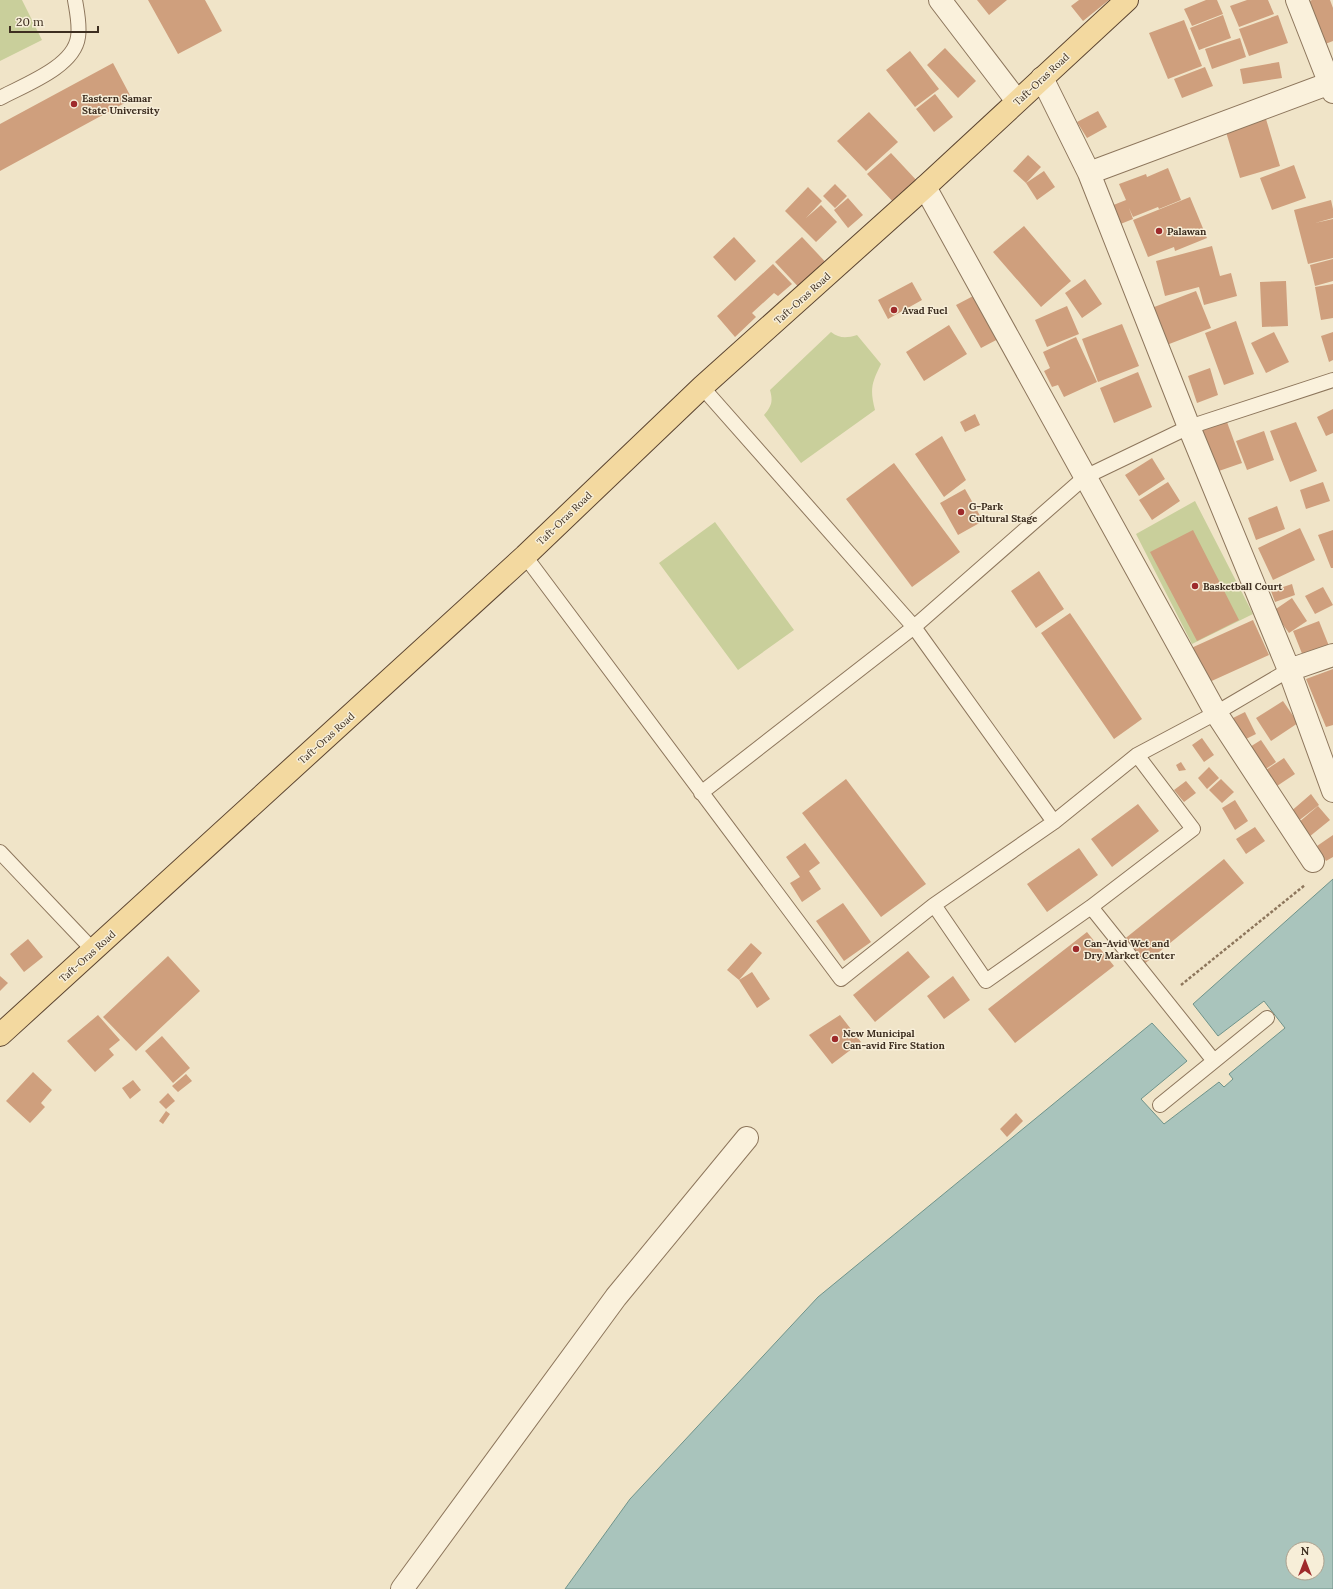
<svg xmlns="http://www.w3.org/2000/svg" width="1333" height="1589" viewBox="0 0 1333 1589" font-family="Lora,serif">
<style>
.green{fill:#c9cf9b}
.water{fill:#a9c4bc;stroke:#6f938a;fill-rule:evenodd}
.building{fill:#cf9f7d}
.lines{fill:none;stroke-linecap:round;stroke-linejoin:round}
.lane-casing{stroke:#8d765c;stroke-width:16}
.street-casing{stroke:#8d765c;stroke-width:24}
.primary-casing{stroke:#5b4430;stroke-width:24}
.path{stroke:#8d765c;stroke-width:2.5;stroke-dasharray:3 2;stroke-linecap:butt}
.lane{stroke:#faf1dc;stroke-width:14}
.street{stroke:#faf1dc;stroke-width:22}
.primary{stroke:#f3d9a0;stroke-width:22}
.poi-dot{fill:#9e2a2b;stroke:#f7eed8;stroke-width:1.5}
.labels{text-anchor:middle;stroke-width:3;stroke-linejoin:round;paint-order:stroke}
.street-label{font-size:10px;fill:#3d2e20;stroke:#f7eed8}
.poi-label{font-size:10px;font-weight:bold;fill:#3d2e20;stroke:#f7eed8;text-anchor:start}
</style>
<rect width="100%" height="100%" fill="#f0e4c8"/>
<path class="green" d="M0 0H22L42 40 0 61Z
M831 332C840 339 847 338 857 335L881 364C871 384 870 390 875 410L801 463 764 415C772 406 773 401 770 390Z
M1195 501 1253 614 1192 644 1136 534Z
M715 522 794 630 738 670 659 563Z"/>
<path class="water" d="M1333 879V1589H565L630 1499 818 1297 1152 1023 1187 1061 1141 1099 1164 1124 1219 1082 1224 1087 1233 1079 1229 1074 1285 1028 1264 1001 1218 1036 1193 1004ZM1293 1549H1317V1573H1293Z"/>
<path class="building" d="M148 0H205L222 31 178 54Z
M977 0H1007L989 15Z
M1079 0H1109L1083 21 1071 6Z
M1206 0H1217L1223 14 1192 26 1184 9Z
M1247 0H1268L1274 14 1239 27 1230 6Z
M1312 0H1330L1333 8V41L1320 46 1305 3Z
M1223 15 1231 38 1199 50 1190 28Z
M1278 15 1288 43 1249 56 1239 29Z
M1184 20 1202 66 1168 79 1149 33Z
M1240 38 1246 57 1212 69 1205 49Z
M945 48 976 81 958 98 927 65Z
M910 51 939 89 915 107 886 70Z
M1279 62 1282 78 1243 84 1240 69Z
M113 63 132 99 0 171V124Z
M1205 67 1213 86 1182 98 1174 79Z
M935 94 953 117 934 132 916 109Z
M1098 111 1107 127 1087 138 1077 122Z
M869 112 898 142 866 171 837 141Z
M1266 119 1280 166 1240 178 1226 132Z
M891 153 919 183 896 205 867 174Z
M1028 155 1041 167 1026 183 1044 171 1055 187 1037 200 1026 183 1013 171Z
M1294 165 1306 198 1272 210 1260 178Z
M1168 168 1181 200 1159 209 1158 207 1133 217 1129 208 1133 219 1118 225 1111 206 1126 200 1119 184 1146 174 1147 177Z
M835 184 847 196 835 208 823 196Z
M808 187 822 201 806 218 821 205 837 222 816 242 785 211Z
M1190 197 1207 238 1175 251 1174 247 1148 257 1133 220Z
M848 198 863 215 848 228 834 210Z
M1331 200 1333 209V218L1315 223 1333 219V258L1308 264 1294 210Z
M1024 226 1071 281 1041 307 993 252Z
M734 237 756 261 735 281 713 257Z
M802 237 832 269 805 294 775 262Z
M1212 246 1220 276 1231 273 1237 296 1204 305 1199 287 1165 296 1156 261Z
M1333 259V281L1315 286 1310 265Z
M773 264 792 284 778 296 774 293 752 313 756 317 735 337 717 316Z
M1085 279 1102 304 1082 318 1065 293Z
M1286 281 1288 326 1262 327 1260 282Z
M912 282 922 300 888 319 878 300Z
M1333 284V318L1321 320 1315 287Z
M1196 291 1211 328 1164 346 1149 309Z
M979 293 1004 336 981 348 956 305Z
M1067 306 1079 334 1047 347 1035 320Z
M1236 321 1254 374 1224 385 1205 333Z
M1122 324 1139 366 1098 382 1082 339Z
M949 325 967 354 924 381 906 352Z
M1274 332 1289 362 1266 373 1251 343Z
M1333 332V360L1329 362 1321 336Z
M1076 337 1097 382 1064 397 1058 385 1052 387 1044 371 1050 368 1043 352Z
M1210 368 1218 395 1197 403 1188 376Z
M1138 372 1152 407 1114 423 1100 388Z
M1333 409V433L1326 436 1317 417Z
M975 414 980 425 965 432 960 422Z
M1227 422 1242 463 1216 472 1201 431Z
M1296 422 1317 471 1290 482 1270 431Z
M1264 431 1274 460 1247 470 1236 441Z
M942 436 966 480 944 497 915 454Z
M1152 458 1165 479 1139 496 1125 475Z
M894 463 960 552 912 587 846 499Z
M1168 482 1180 501 1152 520 1139 500Z
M1323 482 1330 501 1306 509 1300 490Z
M965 489 983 521 958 535 940 503Z
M1277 506 1285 529 1256 540 1248 518Z
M1300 528 1315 560 1273 580 1258 548Z
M1193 530 1239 620 1197 641 1150 552Z
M1333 530V568H1331L1318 535Z
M1039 571 1064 609 1036 628 1011 591Z
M1292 584 1295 595 1275 602 1271 591Z
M1323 587 1333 605 1315 614 1305 596Z
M1292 598 1307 621 1289 633 1273 611Z
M1070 613 1142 719 1114 739 1041 633Z
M1253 620 1269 655 1205 684 1189 649Z
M1319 621 1331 651 1305 661 1293 631Z
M1333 669V725L1326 727 1306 679Z
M1283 701 1298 723 1271 741 1256 718Z
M1245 712 1256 734 1238 743 1227 721Z
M1202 738 1214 755 1204 762 1192 745Z
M1261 740 1276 762 1260 773 1245 750Z
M1284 758 1295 774 1271 790 1260 774Z
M1181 762 1186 770 1179 771 1176 765Z
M1209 767 1219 778 1207 789 1198 778Z
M846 779 926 884 881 917 802 813Z
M1221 779 1234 792 1222 803 1209 790Z
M1186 781 1196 793 1184 802 1174 790Z
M1311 794 1319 805 1297 822 1289 813Z
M1235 800 1248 821 1235 830 1222 808Z
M1138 804 1159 831 1112 867 1091 839Z
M1318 806 1330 820 1309 837 1298 823Z
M1255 827 1265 841 1246 854 1236 839Z
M1333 835V857L1326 861 1317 846Z
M805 843 820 863 809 871 821 889 802 902 790 883 800 877 786 857Z
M1079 848 1098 875 1047 912 1027 884Z
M1224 859 1244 883 1143 965 1122 941Z
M843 903 871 942 844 961 816 921Z
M1087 932 1114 966 1015 1043 988 1009Z
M28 939 43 957 24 972 10 954Z
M751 943 762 953 739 980 752 972 770 999 757 1008 739 980 727 970Z
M908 951 930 977 875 1022 853 995Z
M168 956 200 991 136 1051 103 1017Z
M0 976 8 983 0 991Z
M953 976 970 1000 944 1019 927 996Z
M98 1015 120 1040 109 1049 114 1055 95 1072 67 1041Z
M840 1015 861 1042 832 1064 809 1035Z
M162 1036 190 1068 173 1083 145 1051Z
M33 1072 52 1090 41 1103 45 1107 30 1123 6 1101Z
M186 1074 192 1081 178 1092 172 1086Z
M133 1080 141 1090 130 1099 122 1088Z
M168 1093 175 1101 166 1109 159 1102Z
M166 1111 170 1114 163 1124 159 1121Z
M1016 1113 1023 1121 1007 1137 1000 1129Z"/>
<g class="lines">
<g class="lane-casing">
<path id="lane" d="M0 98C24 85 74 67 78 37 80 25 77 12 75 0
M702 387 914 627 1054 822
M525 556 841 979 934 905 1054 822 1137 755 1216 713 1289 670
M701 793 914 627 1085 477 1189 427 1333 380
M0 852 93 950
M934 905 986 981 1091 907 1193 829 1137 755
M1091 907 1214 1061
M1160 1105 1267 1018"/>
</g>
<g class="street-casing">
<path id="street" d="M940 0 1017 101
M1297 0 1333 92
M1042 78 1089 173 1189 427 1289 670 1333 791
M1089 173 1333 82
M925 187 1216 713 1313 861
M1289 670 1333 655
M402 1589 616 1297 747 1138"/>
</g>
<g class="primary-casing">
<path id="primary" d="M0 1035 525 556 702 387 925 187 1127 0"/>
</g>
<path class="path" d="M1181 985 1305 885"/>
<use href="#lane" class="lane"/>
<use href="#street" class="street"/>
<use href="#primary" class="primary"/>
</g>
<g class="poi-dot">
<circle cx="74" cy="104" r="4"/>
<circle cx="1159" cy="231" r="4"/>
<circle cx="894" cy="310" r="4"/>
<circle cx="961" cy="512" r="4"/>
<circle cx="1195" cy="586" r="4"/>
<circle cx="1076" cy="949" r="4"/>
<circle cx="835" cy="1039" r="4"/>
</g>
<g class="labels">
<g class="street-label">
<text transform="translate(1041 79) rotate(-43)" y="4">Taft-Oras Road</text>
<text transform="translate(802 298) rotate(-42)" y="4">Taft-Oras Road</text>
<text transform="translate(564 518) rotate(-44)" y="4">Taft-Oras Road</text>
<text transform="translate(326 738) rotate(-42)" y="4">Taft-Oras Road</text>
<text transform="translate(87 956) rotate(-42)" y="4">Taft-Oras Road</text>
</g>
<g class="poi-label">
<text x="82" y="102">Eastern Samar<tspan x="82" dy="12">State University</tspan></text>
<text x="1167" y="235">Palawan</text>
<text x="902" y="314">Avad Fuel</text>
<text x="969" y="510">G-Park<tspan x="969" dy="12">Cultural Stage</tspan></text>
<text x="1203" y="590">Basketball Court</text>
<text x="1084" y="947">Can-Avid Wet and<tspan x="1084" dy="12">Dry Market Center</tspan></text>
<text x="843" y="1037">New Municipal<tspan x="843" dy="12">Can-avid Fire Station</tspan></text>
</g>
</g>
<g transform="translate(1305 1561)"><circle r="19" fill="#f7eed8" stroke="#ada18e"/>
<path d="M0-3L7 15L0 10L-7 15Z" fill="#9e2a2b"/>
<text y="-6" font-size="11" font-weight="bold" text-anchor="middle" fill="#3d2e20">N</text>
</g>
<path d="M10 26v6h88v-6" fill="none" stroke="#3d2e20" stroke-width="2"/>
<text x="16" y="26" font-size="12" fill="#3d2e20" stroke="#f7eed8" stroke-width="3" paint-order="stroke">20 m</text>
</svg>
